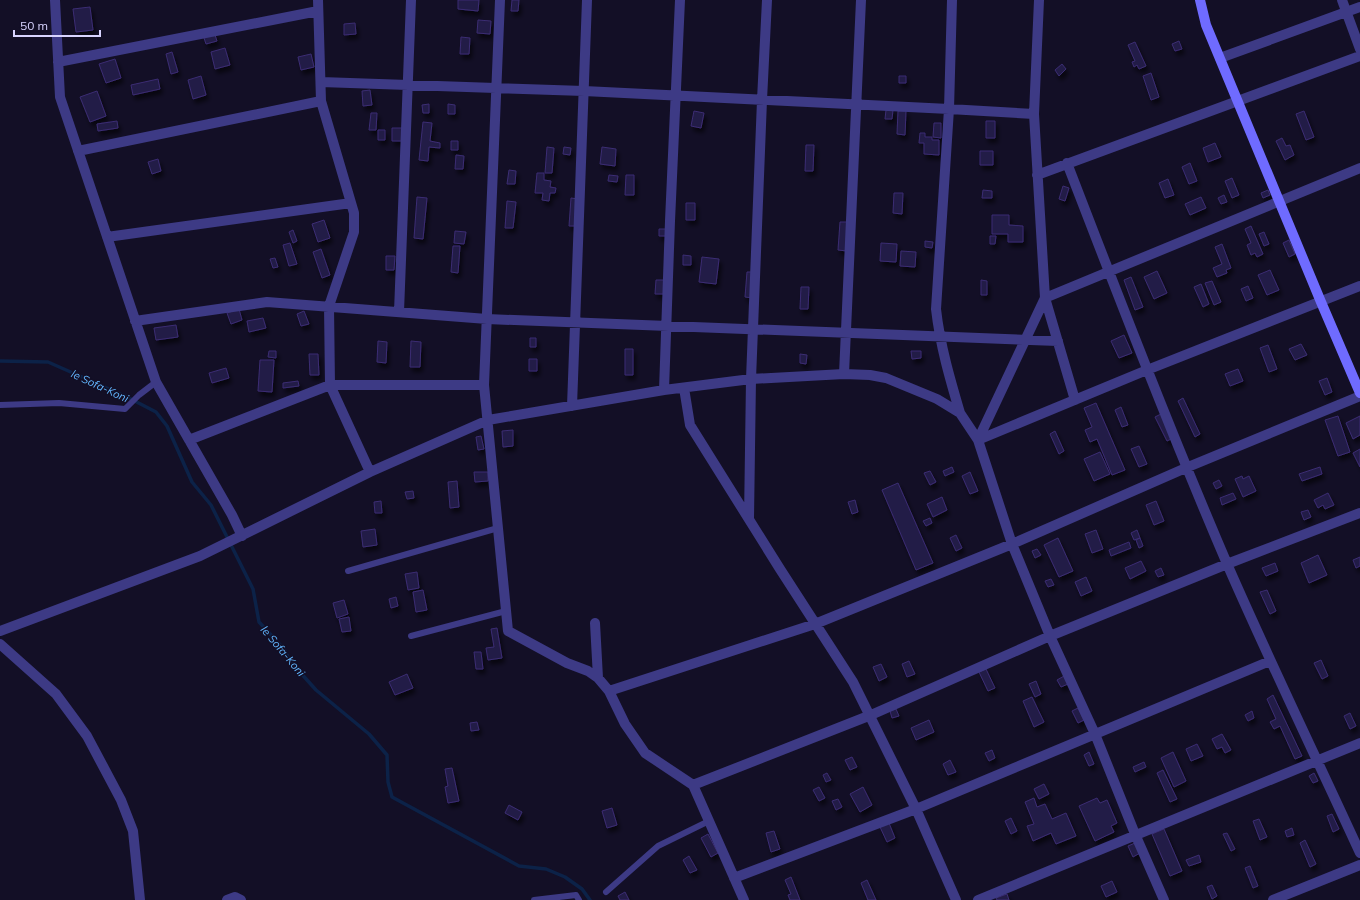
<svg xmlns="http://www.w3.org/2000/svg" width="1360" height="900" viewBox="0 0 1360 900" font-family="Mulish,sans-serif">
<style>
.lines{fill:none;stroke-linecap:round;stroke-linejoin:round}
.stream{stroke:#0c2248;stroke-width:3.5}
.building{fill:#241b47;stroke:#3b2d73;filter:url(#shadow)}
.lane{stroke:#3d3a85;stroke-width:6}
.street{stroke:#3d3a85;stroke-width:10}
.secondary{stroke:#6f6bff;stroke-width:10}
.labels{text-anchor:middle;stroke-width:3;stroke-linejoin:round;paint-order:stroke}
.water-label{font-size:11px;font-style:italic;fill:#62b6ff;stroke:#130f26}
</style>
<defs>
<filter id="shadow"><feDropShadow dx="2.5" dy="4.5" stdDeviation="2" flood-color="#0009"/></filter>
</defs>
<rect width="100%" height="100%" fill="#130f26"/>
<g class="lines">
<path class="stream" d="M0 361 48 362 125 396 156 412 167 426 192 482 211 505 253 589 259 622 284 649 290 661 316 690 369 734 387 755 388 782 392 797 519 866 546 869 565 877 582 889 590 900"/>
</g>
<path class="building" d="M458 0H479L478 11 458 9Z
M512 0H519L518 11H511Z
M90 7 93 30 76 32 73 9Z
M478 20 491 21 490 34 477 33Z
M355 23 356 34 344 35V24Z
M214 32 217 41 206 44 203 35Z
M461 37 470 38 469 54H460Z
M1179 41 1182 49 1175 51 1172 44Z
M1135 42 1146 66 1139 69 1137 65 1134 67 1132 62 1135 61 1128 45Z
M225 48 230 65 215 69 211 52Z
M172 52 178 72 171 74 166 54Z
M311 54 314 67 301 70 298 57Z
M115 59 121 78 106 83 99 64Z
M1062 64 1066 69 1059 76 1055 70Z
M1151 73 1159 97 1151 100 1143 76Z
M201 76 206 95 193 99 188 80Z
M899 76H906V83H899Z
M158 79 160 89 133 95 131 85Z
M370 90 372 105 363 106 362 91Z
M97 91 106 116 90 122 80 97Z
M429 104V113H423L422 105Z
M448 104 455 105V114H448Z
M886 110H893L892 119H885Z
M694 111 704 113 701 128 691 126Z
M898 111H906L905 135 897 134Z
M1304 111 1314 137 1306 140 1296 114Z
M371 113H377L376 130H369Z
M117 121 118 128 98 131 97 124Z
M986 121H995V138H986Z
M423 122 432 123 430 141 440 143V148L429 147 428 161 419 160Z
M934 123H941V138L933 137Z
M392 128H402V141H392Z
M378 130H385V140H378Z
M920 133H925V137H932V140H939V155L924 154V143H919Z
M1282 138 1286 146 1290 145 1294 155 1285 160 1276 141Z
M451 141H458V150H451Z
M1215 143 1221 157 1208 162 1203 148Z
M806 145H814L813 171H805Z
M547 147 554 148 552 173H545Z
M564 147 571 148 570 155 563 154Z
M602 147 616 149 615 166 600 164Z
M980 151H993V165H980Z
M456 155 464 156 463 169H455Z
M158 159 161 171 152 174 148 162Z
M1190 163 1197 181 1189 184 1182 167Z
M509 170 516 171 515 184H507Z
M537 173H544V180L551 181 550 187 556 188 555 193H550L549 201 542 200 543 193H535Z
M609 175 618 176 617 182 608 181Z
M626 175H634V195H625Z
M1232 178 1239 195 1232 198 1225 181Z
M1168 179 1174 195 1165 198 1159 183Z
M1063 186 1069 188 1065 201 1059 199Z
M983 190 992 191V198H982Z
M1268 190 1270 195 1263 198 1261 193Z
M894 193H903L902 214 893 213Z
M1224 195 1227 202 1221 204 1218 198Z
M417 197 427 198 423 239 414 238Z
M1201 197 1206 208 1190 215 1185 204Z
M571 198 578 199 577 226H569Z
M507 201 516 202 513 228H505Z
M686 203H695V220H686Z
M992 215H1009V225L1023 226V242H1008V234H992Z
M324 220 330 238 318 242 312 224Z
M840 222H849L847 251 838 250Z
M1251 226 1263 254 1257 257 1255 253 1251 255 1247 245 1251 243 1245 229Z
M659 229H666V236H659Z
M293 230 297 241 293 243 289 232Z
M455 231 466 232 464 244 454 243Z
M1264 232 1269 244 1264 246 1259 234Z
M990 236H996L995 244H990Z
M1289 240 1295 254 1289 257 1283 243Z
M925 241 933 242 932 248 925 247Z
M290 243 297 264 289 266 283 245Z
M881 243 897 244 896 262 880 261Z
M1222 244 1231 268 1226 270 1227 273 1217 277 1213 268 1222 264 1215 247Z
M453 246H460L458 273 451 272Z
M321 249 330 275 322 278 313 252Z
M901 251 916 252 915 267 900 266Z
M683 255 691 256V265H683Z
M386 256H395L394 270H386Z
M702 257 719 259 716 284 699 282Z
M275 258 278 267 273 268 270 259Z
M1270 270 1279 290 1267 295 1258 275Z
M1157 271 1167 293 1154 299 1144 277Z
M747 272H754L753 298 745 297Z
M1131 277 1143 307 1135 310 1124 280Z
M656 280H665L664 294H655Z
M981 280 987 281V295H981Z
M1212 281 1221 302 1214 305 1205 283Z
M1201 284 1209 304 1203 307 1194 287Z
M1248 286 1253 298 1246 301 1241 289Z
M801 287H809L808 309H800Z
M239 309 242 320 231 324 227 313Z
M304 311 309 324 301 326 297 314Z
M263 318 266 328 249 332 247 321Z
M176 325 178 337 156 340 154 328Z
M1124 335 1132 353 1119 358 1111 341Z
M530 338H536V347H530Z
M378 341 387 342 386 363 377 362Z
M411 341 421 342 420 367H410Z
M1301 344 1307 355 1295 360 1289 349Z
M1268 345 1277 369 1269 372 1260 348Z
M625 349H633V375H625Z
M269 351H276V358L268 357Z
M911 351H921V358L912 359Z
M309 354H318L319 375H310Z
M800 354 807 355 806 364 800 363Z
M529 359H537V371H529Z
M260 360H274L272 392 258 391Z
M226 368 229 378 212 383 209 373Z
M1238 369 1243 381 1230 386 1225 374Z
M1327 378 1332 392 1325 395 1319 381Z
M298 381 299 386 283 388V383Z
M1183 398 1200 434 1195 437 1178 401Z
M1096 403 1125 470 1112 475 1097 439 1090 442 1085 430 1092 427 1084 408Z
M1121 407 1128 425 1122 427 1115 410Z
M1161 414 1173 438 1167 441 1155 417Z
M1338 416 1350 452 1338 456 1325 420Z
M1360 416V435L1353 439 1346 423Z
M513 430V446L503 447 502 431Z
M1055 431 1064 451 1059 454 1050 434Z
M481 436 484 449 478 450 476 437Z
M1139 446 1147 464 1139 467 1131 449Z
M1360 449V467L1353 453Z
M1100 452 1110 474 1094 481 1084 459Z
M952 467 954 472 945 476 943 471Z
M1320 467 1322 474 1302 481 1299 474Z
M930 471 936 482 930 485 924 473Z
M474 472H488V481L475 482Z
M970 472 978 491 970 494 962 476Z
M1242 476 1243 479 1249 476 1256 491 1243 497 1235 479Z
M1219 480 1222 486 1216 489 1213 483Z
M457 481 459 507 450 508 448 482Z
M898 483 933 563 916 570 882 490Z
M413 491 414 498 407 499 405 492Z
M1233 493 1236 499 1222 505 1220 498Z
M1328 493 1334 505 1325 509 1323 505 1318 508 1314 500Z
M942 497 947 510 933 517 927 504Z
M855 500 858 512 852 514 848 502Z
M381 501 382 513H375L374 502Z
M1156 501 1164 521 1154 525 1146 505Z
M1308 510 1311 517 1304 520 1301 512Z
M930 518 932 523 926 526 923 521Z
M375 529 377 545 363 547 361 531Z
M1096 530 1103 549 1092 553 1085 534Z
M1137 530 1140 538 1134 540 1131 533Z
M956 535 962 548 956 551 950 538Z
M1058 538 1073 571 1059 577 1044 545Z
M1140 538 1143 546 1139 548 1136 540Z
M1129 542 1131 548 1111 556 1109 550Z
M1037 549 1041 555 1035 558 1032 551Z
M1318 555 1327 575 1309 583 1301 563Z
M1360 557V566L1356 568 1353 560Z
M1141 561 1146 571 1130 579 1125 568Z
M1275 563 1278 571 1266 576 1262 568Z
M1161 568 1164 575 1158 577 1155 571Z
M417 572 419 588 408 590 405 574Z
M1086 577 1092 591 1081 596 1075 582Z
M1051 579 1054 585 1048 587 1045 581Z
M423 590 427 610 416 612 413 592Z
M1267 590 1276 611 1270 614 1260 592Z
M396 597 398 606 391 608 389 599Z
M344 600 348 614 337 618 333 603Z
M349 617 351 631 342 632 339 619Z
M497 628 502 658 488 660 486 648 494 647 491 629Z
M474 652H481L483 669H476Z
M1321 660 1328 676 1322 679 1314 663Z
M909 661 915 674 907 677 902 664Z
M881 664 887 677 879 681 873 667Z
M986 669 995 688 988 691 979 672Z
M407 674 413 688 395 695 389 682Z
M1064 676 1068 684 1061 687 1057 680Z
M1036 681 1041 694 1035 697 1029 684Z
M1273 695 1302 756 1295 759 1280 726 1274 729 1270 722 1276 719 1267 699Z
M1032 697 1044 722 1034 727 1023 701Z
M1078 708 1084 720 1078 723 1072 711Z
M896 709 899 716 892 718 890 711Z
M1252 711 1254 718 1248 721 1245 715Z
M1350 713 1356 726 1350 729 1344 716Z
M929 720 934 732 916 740 911 728Z
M477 722 479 730 471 731 470 723Z
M1222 734 1231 750 1225 753 1222 747 1217 749 1212 739Z
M1197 744 1203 756 1191 761 1186 749Z
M992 750 995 758 989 761 985 753Z
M1089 752 1094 764 1089 766 1084 755Z
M1173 752 1186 781 1174 787 1161 758Z
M852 757 857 767 850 770 845 760Z
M950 760 956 772 948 775 943 764Z
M1144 762 1146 767 1135 772 1133 767Z
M452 768 459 801 448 803 445 787 448 786 445 769Z
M1163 770 1177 799 1170 802 1157 773Z
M827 773 831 780 826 782 823 775Z
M1314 773 1318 781 1313 783 1309 776Z
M1044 784 1049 794 1039 799 1034 789Z
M819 787 825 798 819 801 813 790Z
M863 787 872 805 860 812 850 794Z
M1034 798 1037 807 1045 804 1052 819 1066 813 1076 836 1056 844 1051 833 1033 841 1027 826 1034 824 1025 802Z
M1097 798 1100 803 1107 800 1117 823 1111 826 1114 832 1095 841 1079 806Z
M838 799 842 807 836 810 832 801Z
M509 805 522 812 518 820 505 813Z
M612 808 617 825 607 828 602 811Z
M1332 814 1339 829 1333 832 1327 816Z
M1011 818 1017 831 1011 834 1005 821Z
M1259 819 1267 837 1260 840 1253 821Z
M889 823 895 838 887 842 880 827Z
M1292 828 1294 835 1287 837 1285 831Z
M1164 829 1182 871 1170 876 1152 834Z
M774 831 780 849 771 852 766 833Z
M1227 833 1235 849 1231 851 1223 834Z
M708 834 718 853 711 857 701 838Z
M1305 840 1316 864 1310 867 1300 843Z
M1135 843 1140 853 1133 857 1128 846Z
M1199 855 1201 862 1189 866 1186 860Z
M689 856 697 870 690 873 683 860Z
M1250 866 1258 886 1253 888 1245 868Z
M791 877 800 900H790L788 895 791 894 785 880Z
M867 880 876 900H868L861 883Z
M1112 881 1117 892 1106 897 1101 886Z
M1212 885 1217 896 1212 899 1207 887Z
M625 892 629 900H620L618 896Z
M1007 894 1009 900H997L996 898Z"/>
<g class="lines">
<path class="lane" d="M0 405 59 403 125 409 139 395 156 382
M348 571 498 528
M411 636 506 611
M606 892 658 846 709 821
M534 900 576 895 579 900"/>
<path class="street" d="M55 0 60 97 156 382 232 515 242 536
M318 0 321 101 354 213V232L329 306 330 385 370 472
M500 0 484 385 508 631 567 663 588 671 598 678 609 691 625 724 645 753 693 785 744 900
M952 0 949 109 936 309C940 345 950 379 960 413
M1039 0 1034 114 1045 298 1075 400
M1342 0 1360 49
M1220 58 1360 7
M58 62 318 11
M321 82 584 91 949 109 1034 114
M78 151 321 101
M1067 163C1119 298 1171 433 1228 566 1270 662 1316 757 1360 853
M1037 175 1360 56
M107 237 351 203
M399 312 411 0
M135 321 267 302 487 319 1058 341
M844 374 861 0
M684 388 690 425 780 569 853 682 916 809 956 900
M664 390 670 221 680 0
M572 406 587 0
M189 440 330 385H484
M749 519 751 379 762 100 767 0
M595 623 598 678
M0 631 200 556 370 472 488 420 664 390 751 379 844 374 870 375 886 378 937 399 960 413 978 440 1147 370 1360 286
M0 644 56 694 87 736 121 800 133 831 140 900
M609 691 815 624 1012 544 1188 467 1360 396
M693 785 871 715 1050 636 1227 564 1360 513
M734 878 916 809 1270 661
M227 900 235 897 241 900
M978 900 1360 743
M1164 900 1135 834 1095 734 1050 636 1012 544 978 440 1045 298 1360 168
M1273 900 1360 865"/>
<path class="secondary" d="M1200 0 1206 25 1321 302 1360 393"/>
</g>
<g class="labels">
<g class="water-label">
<text transform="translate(100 386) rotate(25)" y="4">le Sofa-Koni</text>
<text transform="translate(283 651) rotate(50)" y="4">le Sofa-Koni</text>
</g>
</g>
<path d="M14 30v6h86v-6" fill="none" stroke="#d9d4ff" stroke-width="2"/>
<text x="20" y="30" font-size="12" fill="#d9d4ff" stroke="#130f26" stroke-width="3" paint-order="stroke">50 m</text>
</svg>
